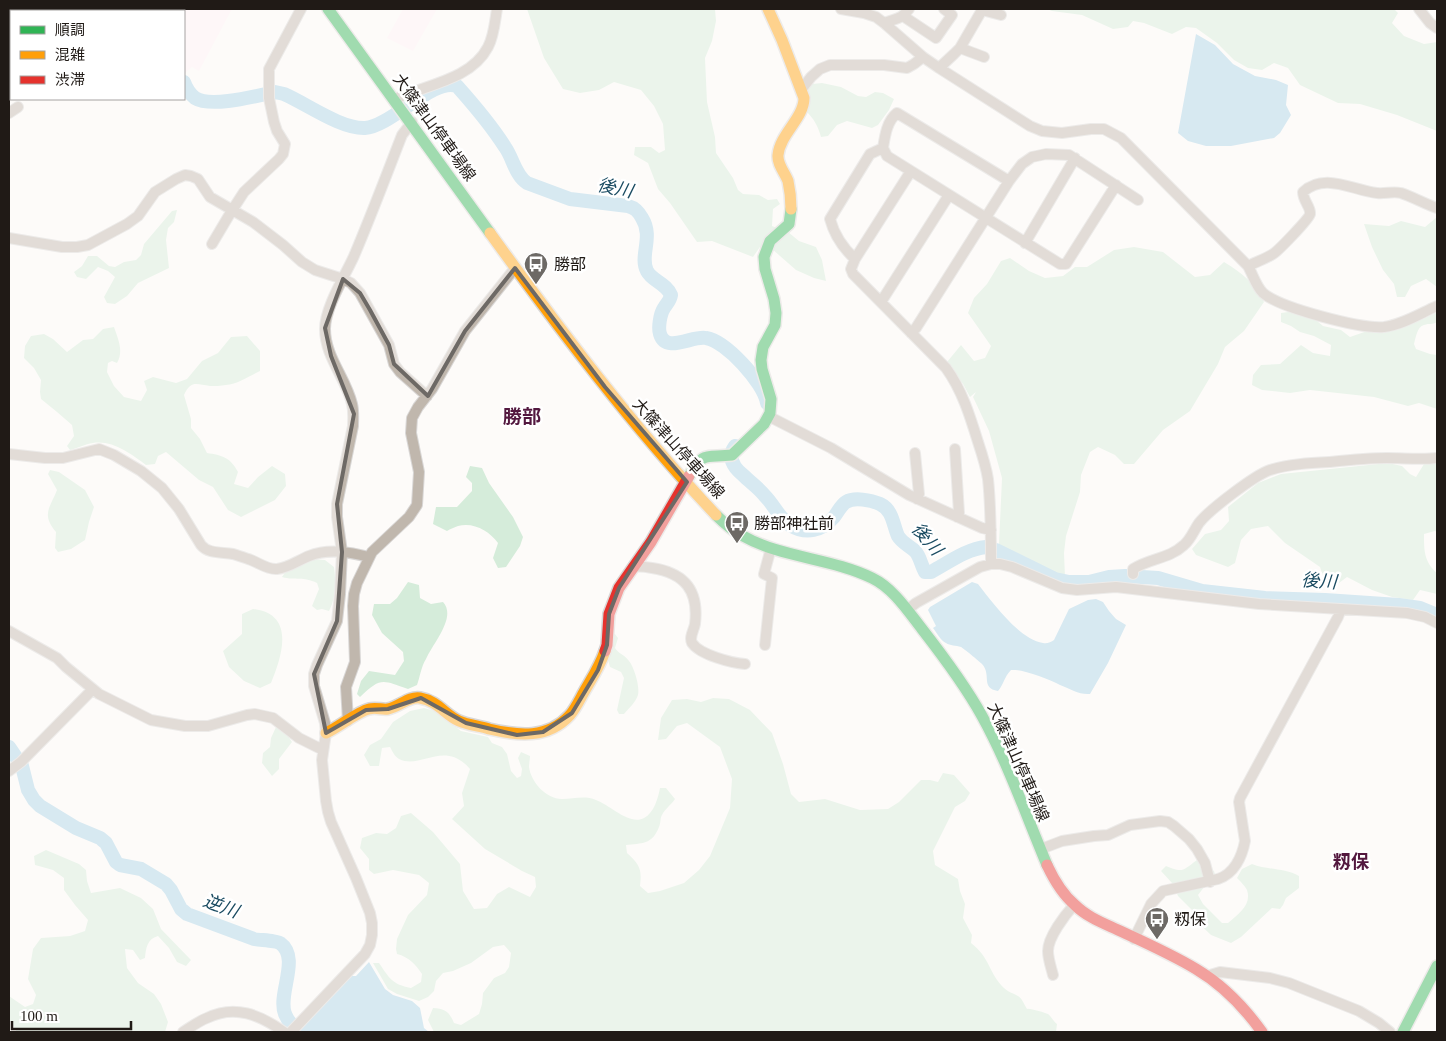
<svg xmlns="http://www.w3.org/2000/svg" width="1446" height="1041" viewBox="0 0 1446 1041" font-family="'Times New Roman','Noto Sans JP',serif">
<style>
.education{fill:#fef2f6}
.green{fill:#d5ecda}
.water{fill:#a9d2e7}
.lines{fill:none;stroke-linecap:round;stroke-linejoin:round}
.river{stroke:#a9d2e7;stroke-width:14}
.street-casing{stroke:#d9d7d6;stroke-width:12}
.fast-casing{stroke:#d9d7d6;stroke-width:14}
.slow-casing{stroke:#d9d7d6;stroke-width:14}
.jam-casing{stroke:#d9d7d6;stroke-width:14}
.street{stroke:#c0b7ad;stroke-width:10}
.fast{stroke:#30b455;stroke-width:11}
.slow{stroke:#ff9f0a;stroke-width:11}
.jam{stroke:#e5322d;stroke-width:11}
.marked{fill:none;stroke:#6d6965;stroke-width:4;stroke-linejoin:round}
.labels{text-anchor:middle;stroke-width:5;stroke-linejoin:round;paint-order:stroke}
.street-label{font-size:16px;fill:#201a16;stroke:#fff}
.poi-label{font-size:16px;fill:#201a16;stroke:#fff;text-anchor:start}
.water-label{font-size:18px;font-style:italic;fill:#1a4b61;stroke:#fff}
.neighbourhood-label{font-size:18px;font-weight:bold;fill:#53183f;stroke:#fff}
.quarter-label{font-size:19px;font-weight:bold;fill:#53183f;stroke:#fff}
</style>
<rect width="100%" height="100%" fill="#fdfbf9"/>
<path class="education" d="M169 9H232L199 71 192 67 185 73 184 68V11H167Z
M403 9H437L413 51 387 38Z"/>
<path class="green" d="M527 9H715L716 21 712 41 705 58 707 102 715 137 716 153 733 178 738 190 743 194 759 195 768 200 777 199 780 204 773 209 772 226 788 232 799 241 816 247 822 260 826 281 814 278 796 270 772 249 760 247 753 257 712 241 697 242 670 203 658 189 648 163 634 155 635 147H651L659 153 665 150 663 124 654 106 641 90 614 82 599 90 580 93 563 89 544 58Z
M1047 9H1394L1398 13 1392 23 1404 36 1424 44 1437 42V131L1397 115 1360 104 1338 103 1300 85 1288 68 1274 63 1262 70 1248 68 1234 60 1217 43 1196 28 1186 27 1172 34 1144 23 1133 21 1128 27 1113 29 1082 15 1052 11Z
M822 83 841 87 858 96 866 97 875 92 883 93 894 99 889 110 878 125 872 128 847 121 837 125 828 136 821 137C818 126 814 119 806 111V93L812 84Z
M177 210 174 222 168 228 166 240 169 268 138 283 127 296 115 304 107 303 104 297 115 277 108 271 98 267 86 279 77 277 74 272 82 266 88 256H97L109 266 115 267 124 262 136 260 141 255 144 244 172 211Z
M1437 217V287L1426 279 1411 286 1405 297H1397L1394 284 1383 270 1372 247 1364 224 1389 226 1401 221 1425 227Z
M1134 247 1163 252 1195 277 1210 275 1224 262C1242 273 1255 283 1264 302L1244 331 1225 347 1218 364 1190 411 1163 430 1134 464H1124L1115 455 1098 447 1090 452 1081 475 1080 492 1066 536 1064 553 1065 576 1057 577 1005 551 999 544 1002 478 989 431 973 397 976 392 970 397 963 384 947 362 961 345 974 361 985 358 991 346 968 313 974 298 987 284 1001 261 1010 258 1029 271 1045 278 1063 276 1075 267H1087L1114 250Z
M1295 311 1316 320 1323 326 1341 330 1350 337 1370 330 1407 326 1436 313 1437 322C1432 325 1430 323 1424 325 1417 327 1416 337 1414 344L1416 349 1430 354 1437 355V409L1419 403 1408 406 1374 397 1310 390 1290 393 1262 390 1252 385 1253 375 1261 365 1280 364 1301 345 1313 353 1330 356 1331 345 1314 336 1300 332 1291 326 1281 322V313Z
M114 327C118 339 124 351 117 363L112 361 108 363 107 372 114 386 124 397 141 401 147 390 144 381 153 377 176 383 187 379 202 361 218 353 231 337 247 336 260 351V371C249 376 238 384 226 385 221 386 215 386 210 386 196 384 191 380 184 395L191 419V428L200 439 207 453C222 455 231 458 238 472L234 484 248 488 258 477 272 466 285 474 286 486 275 500 241 517 228 510 213 487 199 480 166 452 158 456 155 464 146 465C131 454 113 440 93 443 85 444 78 448 70 450L67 446 74 436 72 425 57 412 41 399 40 392 41 380 34 368 24 358 25 346 31 336 44 334 53 339 67 352 83 340 93 339 103 329Z
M1388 463 1402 466 1410 474 1416 477 1424 464 1437 463V532L1435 531 1424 534C1424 550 1424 562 1437 573V594L1420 590 1413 600 1392 597 1372 590 1347 577 1335 586 1326 585 1320 567 1285 543 1268 526 1251 529 1241 540 1235 563 1228 567 1196 555 1192 549 1205 534 1221 530 1229 521 1228 507 1258 483 1281 474Z
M470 466 482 468 489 483 513 517 523 537 520 546 506 567 498 568 493 558 498 543C489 531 474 522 458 526 455 527 450 529 447 531L433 524 436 507H457L472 491V483L466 477Z
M50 470 59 472 85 490 94 507 89 522 85 540 71 549 58 552 55 548 56 532C41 514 50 508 57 490L48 474Z
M312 559 325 560 334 567C336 581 336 598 329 611L322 609 317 610 312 606 319 589 317 583C303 576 296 581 282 577 287 567 302 563 312 559Z
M408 582 419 585 420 598 431 604 443 602C457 617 433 643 426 659 421 667 420 677 417 685L408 689C382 680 381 677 360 697L357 694 361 681 369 671 395 675 404 661 403 652 382 633 372 615 374 604H390L397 598Z
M253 609C296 614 282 656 271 683L260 688 244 681 229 667 223 651 242 634V614Z
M615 634 618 638 615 648C619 654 625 655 629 661 634 667 640 686 638 695 636 702 629 708 624 714H619L617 710 624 678 621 672 610 667 608 660 610 635Z
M713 698 729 699 750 710 772 733 783 764 791 794 799 802 825 799 860 810 888 809 899 802 921 780H930L938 782 943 773 954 775 970 793 965 801 955 807 933 851 935 865 958 879 960 891 965 904 963 918 972 935 971 943C990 957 989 974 1004 988 1008 992 1013 993 1018 996 1022 998 1024 1004 1027 1009 1030 1008 1045 1013 1048 1014 1051 1016 1054 1022 1057 1024L1056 1032H434L428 1020 433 1008C445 1009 449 1011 454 1023L461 1025 479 1014 482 1004 483 993 494 978 505 973 509 967 511 953 504 945 493 947 471 963 453 971 443 973 436 981 434 991 428 997 419 1001 397 994 388 989 373 963H379C390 979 392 984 411 988L421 982 422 974C416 965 409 957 397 954L396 949 397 939 408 915 427 895 429 883 419 875 393 870 374 874 369 870V859L360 848 362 838 376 833 387 834 396 828 401 816 411 813 433 832 460 864 463 891 474 909 487 908 497 894 509 887 530 897 536 887 535 877 522 871 485 849 452 819 464 806 462 793 470 769C444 739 421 770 399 759 395 757 392 751 390 747L382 748 379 766H370L364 755 370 745 381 739 393 722 410 711 424 708 435 711 461 731 488 737 492 743 502 747 507 754 511 771 517 778 521 776 522 769 518 758 521 752 530 756C530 759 529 764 529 767 531 782 546 799 562 799 573 799 585 795 596 800 610 805 630 826 644 818 654 813 658 798 660 788H666L675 799C671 805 665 809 662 815 660 818 661 823 659 827 652 845 642 843 626 845L627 853C640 865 642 869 640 886L648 893 660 891 684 883 699 870 710 856 730 808 732 779 720 747 687 723 677 726 666 739 658 740 661 718 672 700 687 699 701 702Z
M276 727H278L287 734 292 742 279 759V769L272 776 262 763 263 753 270 747 271 738Z
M46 850 79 864 86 870 87 881 91 893 120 888 141 898 153 909 161 929 191 960 186 966 177 962 169 948 158 936C147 939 146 948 145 958L140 960 133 950 125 949 127 968 138 983 154 994 161 1004 168 1022 165 1032H17L9 1019V996L25 1007 33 1004 36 995 28 979 33 949 41 938 70 936 85 931 88 920 75 905 64 890V878L53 870 35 865 34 856Z
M1197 860 1214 871 1215 874C1205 881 1206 886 1198 895L1203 904 1222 923H1228C1238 914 1252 905 1247 890 1245 886 1240 881 1237 878L1242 869 1252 864C1267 870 1285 868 1299 876V888L1286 898 1283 905 1280 909 1272 908 1241 937 1231 943 1211 935 1194 919 1192 910 1178 896 1172 883 1161 871 1166 866C1183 873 1182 871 1197 860Z"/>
<path class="water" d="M1196 34 1215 45 1233 64 1255 76 1276 80 1288 85 1286 105 1291 115 1280 133 1274 138 1231 146H1206L1188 141 1178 133Z
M972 582 978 584C992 602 1020 640 1043 643 1047 644 1051 642 1054 640L1069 609 1088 600 1096 599 1103 602 1109 611 1116 619 1126 625 1108 663 1090 694C1079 695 1071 689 1060 685 1048 679 1023 669 1011 670 1004 677 1004 684 998 691 980 688 992 675 982 664 979 661 963 648 961 647 956 645 950 646 946 643 941 641 937 633 933 628L936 626 928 610 930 607Z
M369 962 385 989 393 995 412 1001 420 1008 424 1028 429 1032H297L351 976H356Z"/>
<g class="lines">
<path class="river" d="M158 9 159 11
M184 82C186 88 190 94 195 98 211 108 256 96 275 92L284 94C307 104 341 129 365 128 390 127 434 77 457 86 474 105 491 125 505 147 513 158 515 175 527 183L570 199 628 206C635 208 638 211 642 218 654 237 639 256 647 271 652 281 666 283 671 295 670 301 667 303 664 308 660 314 658 328 660 334 666 354 693 335 706 338 726 341 764 383 767 403
M735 446C727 457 733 467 743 475 750 482 759 488 765 496 774 505 779 518 790 525 806 535 822 531 834 517 838 512 841 505 846 502 854 497 871 500 880 504 893 510 893 525 898 536 902 543 910 546 915 551 920 556 921 565 925 572H931C948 563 966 549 986 547
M996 550 1055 579 1069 582H1089L1109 577 1125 576 1158 578 1202 591 1265 598 1325 600 1399 605 1420 608 1437 615
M9 747 22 766 28 790 34 800 40 806 76 828 100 838 106 843 116 862 120 865 141 869 166 884 171 890 181 909 187 914 254 939C259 940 278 941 280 943 301 958 277 994 285 1014 288 1021 294 1028 300 1032"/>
<g class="street-casing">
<path id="street" d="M841 9 864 13 876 17 884 23 923 57 939 68 1030 126 1042 131 1062 133 1091 129H1104L1121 138 1248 266C1253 275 1256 286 1263 293 1280 308 1361 329 1384 327 1402 325 1421 313 1437 306
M1419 9 1430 23 1437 28
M903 16 936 38 952 15 944 9
M884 23C896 18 901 20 909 9
M960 48 984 57
M939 68 954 54 960 48 982 10 1001 15
M801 90 811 77 820 69 830 65H884L907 68 914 64 923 57
M395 99C425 85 471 80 488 47 494 36 495 21 497 9
M9 113 18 107
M911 171 855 259 851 269 853 274 946 368C962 390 970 416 978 442 982 454 986 466 988 479 991 507 991 536 991 564
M1009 181 897 113C887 121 885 135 883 148L887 156 1060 264H1066L1116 185
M9 238 62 247H77L88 245 127 224 138 216 155 192 176 179 185 175 191 176 198 179 210 197 253 222 283 245 302 262 315 270 343 279 351 283 360 293 389 345 394 364 400 372 427 396
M1025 243 1075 158
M212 244 231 212 244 192 279 159 283 154 285 144 277 131 274 122 269 98V69L301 9
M855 259C843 248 834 234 830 219L870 154 883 148
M1248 266C1256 262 1265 259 1273 254 1278 251 1309 219 1310 214 1311 207 1303 201 1303 192 1324 172 1352 190 1377 193 1385 194 1393 191 1401 193 1413 197 1425 204 1437 208
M881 302 949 195
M911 333 916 328 1009 181 1022 164 1032 157 1046 154 1069 155 1138 200
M770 417 831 448 909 495 982 528 991 530
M955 449 959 513 957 517
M915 453 919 494 917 499
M9 454 45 458H63L99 449 114 455 141 471 162 488 179 509 201 545C208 554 223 552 233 554 239 556 246 558 251 560 259 563 268 570 277 569 288 568 299 560 309 556 328 548 350 552 369 557
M633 567C639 566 646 567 652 568 685 573 699 591 695 624 694 630 689 637 692 643 700 655 732 663 745 664
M1133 574V569C1150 558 1169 559 1184 545 1191 539 1194 530 1199 523 1209 510 1255 475 1270 470 1289 464 1310 463 1330 462 1349 460 1368 458 1387 458 1404 458 1421 460 1437 458
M907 610 916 603 980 567 991 564H1000L1012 567 1062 588 1077 590 1116 587 1259 604 1407 613 1425 617 1437 623
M9 631 57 658 66 667 99 694 151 720 185 726H208L247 715 255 714 273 718 299 738 323 750
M765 645 772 578 764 574 771 548
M348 721 346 687 355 662 353 606 354 594 357 583 372 552 409 517 417 505 419 472 411 433 412 418 418 407 432 389 465 331 515 268
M9 771 21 762 93 689
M1041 849 1062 841 1094 836 1108 835 1130 825 1160 821 1168 822 1174 826 1189 839 1197 849 1205 863 1210 882
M1134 939 1151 904 1163 891 1218 879C1234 874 1242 857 1245 841L1239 802 1240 798 1338 617 1341 609
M1053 975C1051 967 1048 959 1048 951 1048 937 1065 915 1074 905
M1207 976 1220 972 1270 978 1289 983 1359 1011 1379 1023 1390 1032
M183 1032C191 1027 199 1021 207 1018 235 1004 260 1015 284 1032
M291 1032 365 954 370 945 372 935V923L370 913 356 878 331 822 328 812 326 801 322 760 326 733 325 723 314 686V674L317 665 337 621 340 594 342 552 337 517V504L353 426C353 419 354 412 352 404 346 378 325 357 325 329 325 307 345 276 354 256 371 216 386 176 402 135L412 122"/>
</g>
<g class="fast-casing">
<path id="fast" d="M328 9 490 233
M689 476C704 450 706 458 732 455L734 453 764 424 770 413 771 399 762 369 761 360 763 347 775 325 776 313 774 299 765 269 764 257 770 241 789 224 791 209
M716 515C724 523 733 531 743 536 782 558 831 558 872 578 893 588 908 611 922 629 943 656 965 685 982 716 1008 763 1026 815 1047 865
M1403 1032 1437 966"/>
</g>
<g class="slow-casing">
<path id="slow" d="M768 9 782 40 804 98C804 118 780 134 778 155 777 164 785 173 788 181 790 190 791 199 791 209
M490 233C561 331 633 427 716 515
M326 733C339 727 357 712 369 709 376 707 382 710 388 709 399 707 409 696 420 698 438 701 445 715 459 721 468 725 480 726 489 729 519 736 548 739 570 715 576 708 580 699 584 692 592 678 600 666 605 651"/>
</g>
<g class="jam-casing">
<path id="jam" d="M605 651 607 645 609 614 619 588 651 542 689 476
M1047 865C1054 880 1062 894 1075 905 1087 917 1103 923 1118 930 1144 942 1171 954 1196 969 1223 985 1244 1007 1262 1032"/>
</g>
<use href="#street" class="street"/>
<use href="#fast" class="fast"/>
<use href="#slow" class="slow"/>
<use href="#jam" class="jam"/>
</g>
<path d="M0 0H1446V1041H0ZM515 268 605 387 687 482 619 588 609 614 607 645 598 670 572 713 543 732 517 735 466 723 421 698 388 709 366 710 326 733 314 674 337 621 342 552 337 504 354 414 331 356 325 328 343 279 360 293 370 310 389 345 394 364 428 396 465 331Z" fill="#fdfbf9" fill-opacity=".55" fill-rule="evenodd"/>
<path class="marked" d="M515 268 605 387 687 482 619 588 609 614 607 645 598 670 572 713 543 732 517 735 466 723 421 698 388 709 366 710 326 733 314 674 337 621 342 552 337 504 354 414 331 356 325 328 343 279 360 293 370 310 389 345 394 364 428 396 465 331Z"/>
<defs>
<g id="bus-pin" transform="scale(1.25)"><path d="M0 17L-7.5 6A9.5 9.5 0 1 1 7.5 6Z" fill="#6d6965" stroke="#fff"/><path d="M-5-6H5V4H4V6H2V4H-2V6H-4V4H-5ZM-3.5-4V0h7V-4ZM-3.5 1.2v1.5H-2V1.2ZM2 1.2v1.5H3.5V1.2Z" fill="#fff"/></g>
</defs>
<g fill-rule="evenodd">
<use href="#bus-pin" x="536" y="264"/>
<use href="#bus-pin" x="737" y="523"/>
<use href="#bus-pin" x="1157" y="919"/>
</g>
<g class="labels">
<g class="street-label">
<text transform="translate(435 127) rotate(54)" y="6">大篠津山停車場線</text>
<text transform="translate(679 448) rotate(48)" y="6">大篠津山停車場線</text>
<text transform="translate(1019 762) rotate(66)" y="6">大篠津山停車場線</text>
</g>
<g class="poi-label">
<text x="554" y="270">勝部</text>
<text x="754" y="529">勝部神社前</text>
<text x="1174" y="925">籾保</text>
</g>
<g class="water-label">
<text transform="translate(615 188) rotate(12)" y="6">後川</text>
<text transform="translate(927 539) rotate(49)" y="6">後川</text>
<text transform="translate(1319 581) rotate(4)" y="6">後川</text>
<text transform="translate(221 906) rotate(20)" y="6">逆川</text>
</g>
<g class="neighbourhood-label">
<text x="1351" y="868">籾保</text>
</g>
<g class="quarter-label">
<text x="522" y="423">勝部</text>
</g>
</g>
<rect width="1446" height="1041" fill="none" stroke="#201a16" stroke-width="20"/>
<rect x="10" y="10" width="175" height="90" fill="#ffffff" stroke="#a6a3a2"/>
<rect x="20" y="26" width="25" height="8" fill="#30b455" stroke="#a6a3a2"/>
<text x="55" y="35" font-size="15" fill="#201a16">順調</text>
<rect x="20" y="51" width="25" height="8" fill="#ff9f0a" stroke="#a6a3a2"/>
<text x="55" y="60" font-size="15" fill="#201a16">混雑</text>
<rect x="20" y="76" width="25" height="8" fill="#e5322d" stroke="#a6a3a2"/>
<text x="55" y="85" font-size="15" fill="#201a16">渋滞</text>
<path d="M12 1021v8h119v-8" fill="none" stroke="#201a16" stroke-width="2.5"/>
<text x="20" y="1021" font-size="15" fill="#201a16" stroke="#ffffff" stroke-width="4" paint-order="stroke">100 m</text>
</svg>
